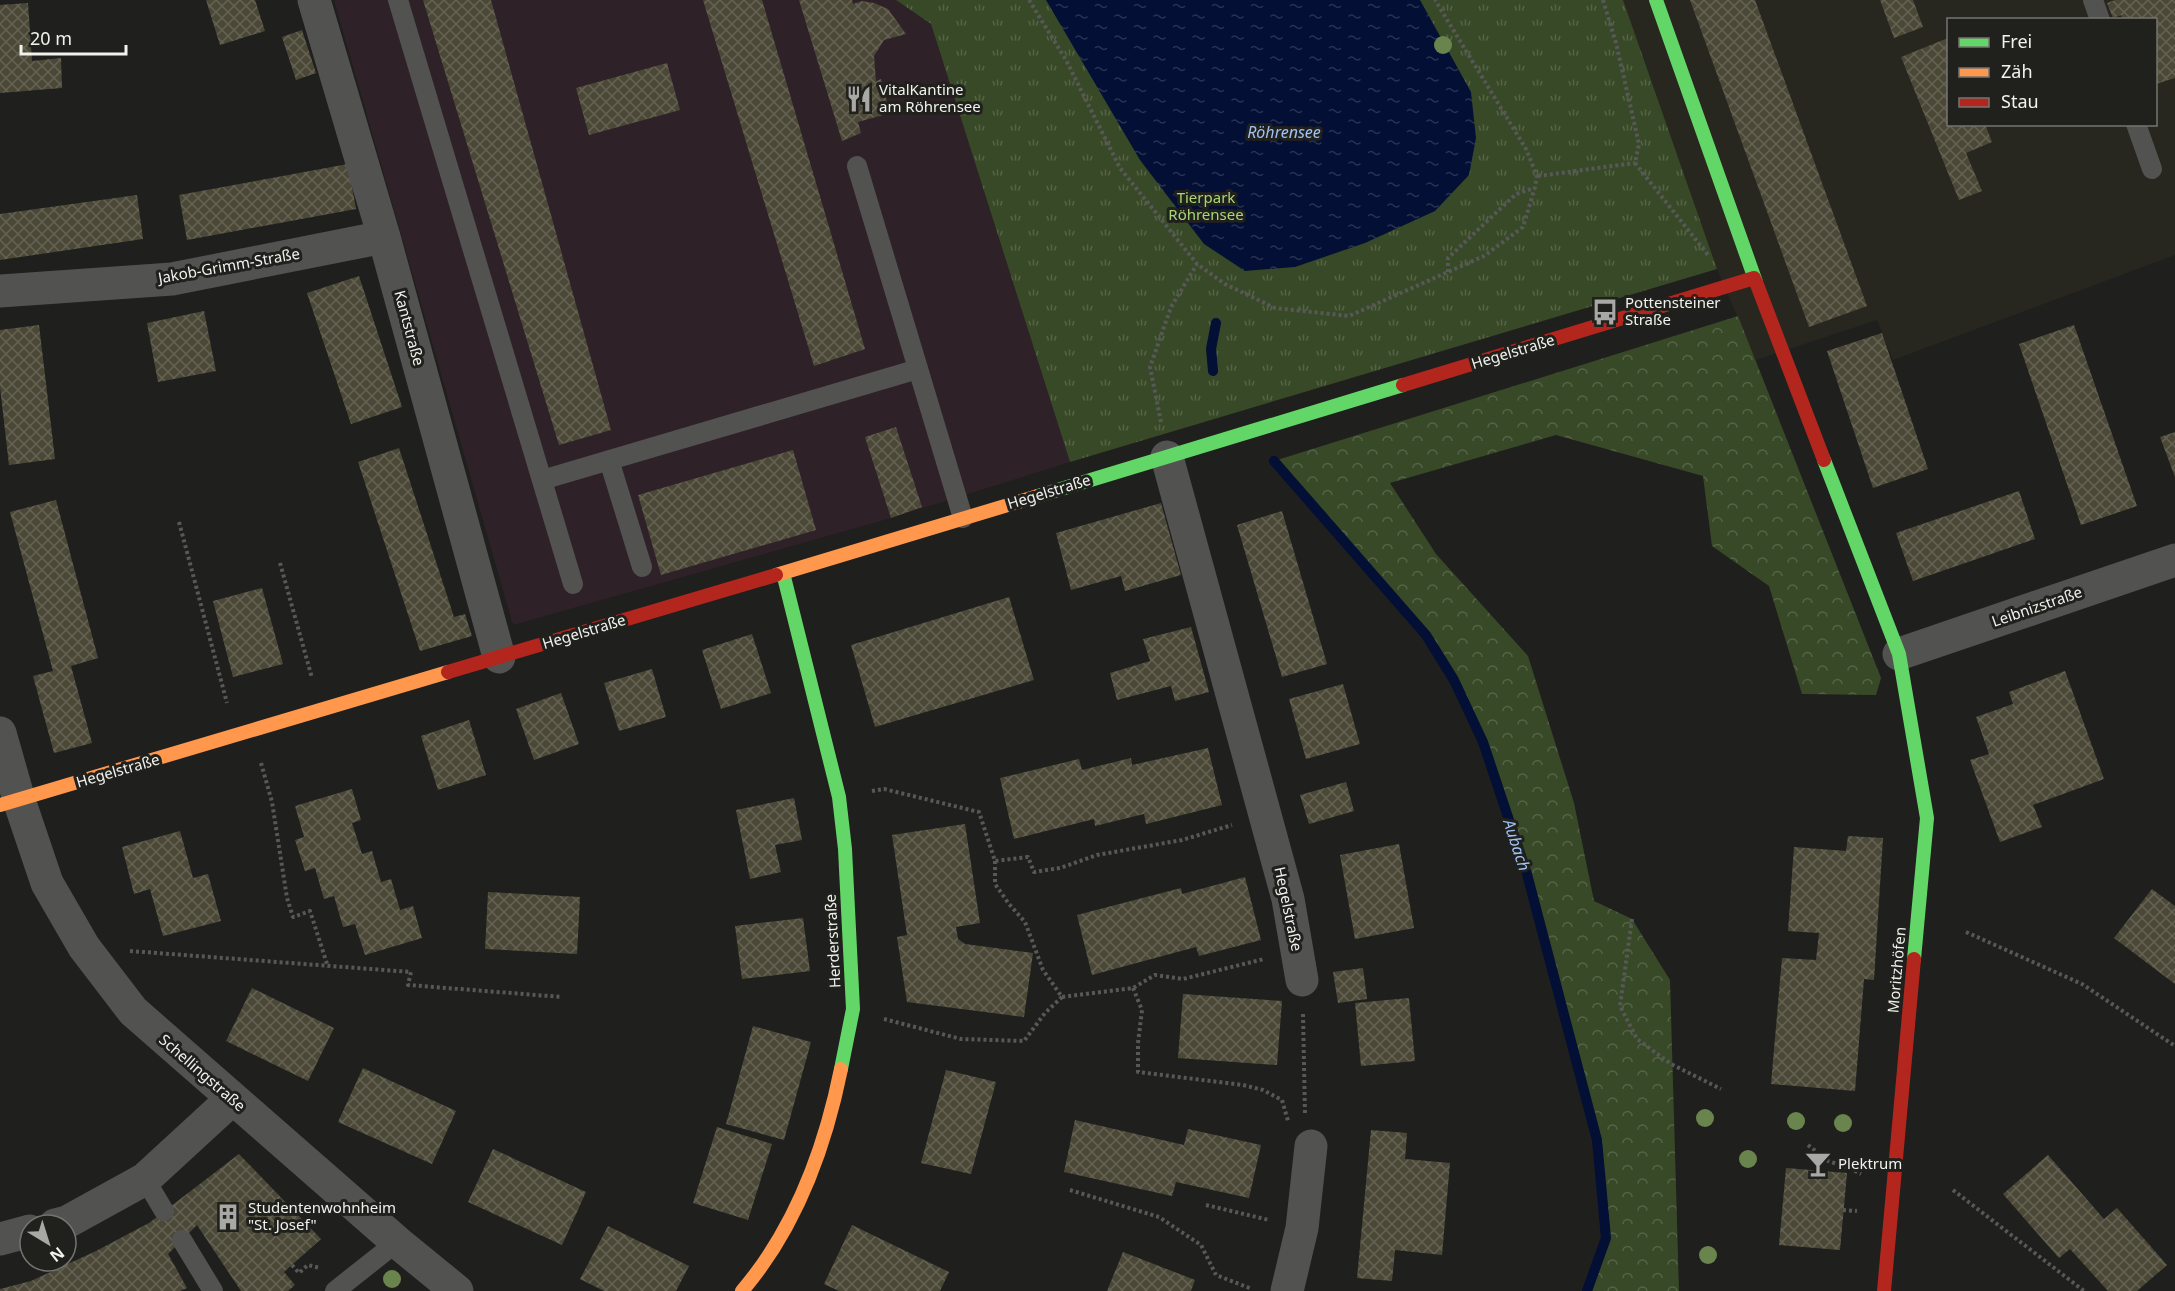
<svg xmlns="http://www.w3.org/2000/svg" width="2175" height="1291" viewBox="0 0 2175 1291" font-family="'Noto Sans',sans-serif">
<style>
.commercial{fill:#2f2128}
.built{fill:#28271f;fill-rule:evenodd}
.grass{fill:url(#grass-tufts)}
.forest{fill:url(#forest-crowns)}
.water{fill:url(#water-ripples)}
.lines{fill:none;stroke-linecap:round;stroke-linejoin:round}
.stream{stroke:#030f34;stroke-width:10}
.building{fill:url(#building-cross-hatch)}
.path{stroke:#595858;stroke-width:4;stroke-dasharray:3 3;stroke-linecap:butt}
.lane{stroke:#525251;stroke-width:20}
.street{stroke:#525251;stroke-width:33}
.fast{stroke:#63d668;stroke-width:14}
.slow{stroke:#ff974d;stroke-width:14}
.jam{stroke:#b3261e;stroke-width:14}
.tree{fill:#6a844d}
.labels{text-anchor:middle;stroke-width:6;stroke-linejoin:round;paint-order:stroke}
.poi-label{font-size:15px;fill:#f1f1ee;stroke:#20201d;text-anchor:start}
.park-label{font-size:15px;fill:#a8d774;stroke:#20201d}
.street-label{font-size:15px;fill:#f1f1ee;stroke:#20201d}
.water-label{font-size:16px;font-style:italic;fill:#a1c2f6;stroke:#20201d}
</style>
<defs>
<pattern id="grass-tufts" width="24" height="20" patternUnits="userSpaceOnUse" patternTransform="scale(1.5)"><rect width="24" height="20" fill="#384927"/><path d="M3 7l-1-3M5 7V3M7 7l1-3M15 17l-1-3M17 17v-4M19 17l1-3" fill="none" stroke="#556447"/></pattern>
<pattern id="forest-crowns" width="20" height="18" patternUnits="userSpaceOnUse" patternTransform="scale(1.5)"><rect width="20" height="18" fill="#384927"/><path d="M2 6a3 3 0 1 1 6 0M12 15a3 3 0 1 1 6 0" fill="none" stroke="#556447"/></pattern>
<pattern id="water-ripples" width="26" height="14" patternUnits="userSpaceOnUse" patternTransform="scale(1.5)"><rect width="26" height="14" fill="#030f34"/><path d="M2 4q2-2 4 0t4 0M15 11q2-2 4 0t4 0" fill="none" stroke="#283252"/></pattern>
<pattern id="building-cross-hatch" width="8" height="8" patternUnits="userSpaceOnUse" patternTransform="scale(1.5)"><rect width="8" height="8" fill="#4b4837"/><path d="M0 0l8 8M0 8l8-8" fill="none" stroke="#656354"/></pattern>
</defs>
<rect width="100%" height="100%" fill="#1f1f1e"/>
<path class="commercial" d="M334 0H896L931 24 1070 462 891 518 513 625Z"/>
<path class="built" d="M1623 0H2175V255L1893 360 1877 320 1756 360 1717 269ZM1948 20H2156V124H1948Z"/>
<path class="grass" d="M896 0H1623L1717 269 1070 462 931 24Z"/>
<path class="forest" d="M1738 316 1881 678 1876 695 1802 694 1769 586 1712 546 1703 476 1556 435 1390 483 1436 554 1528 656 1574 803 1594 901 1632 919 1670 980 1679 1291H1587L1606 1238 1597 1140 1527 874 1483 743 1454 680 1426 635 1274 461Z"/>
<path class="water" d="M1046 0H1420L1471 92 1476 138 1469 175 1435 211 1365 243 1295 267 1245 271 1204 244 1140 160Z"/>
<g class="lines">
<path class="stream" d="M1213 371 1211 349 1216 323
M1274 461 1426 635 1454 680 1483 742 1527 874 1597 1140 1606 1238 1587 1291"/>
</g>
<path class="building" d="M206 0H255L265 31 220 45Z
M423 0H491L611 430 559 445Z
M703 0H762L865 349 814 366Z
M799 0H852L853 4 862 1 874 3 888 9 906 34 884 40 874 56 876 81 881 79 890 113 858 122 861 133 842 141Z
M1690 0H1755L1867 306 1809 327Z
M1880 0H1913L1923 27 1894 38Z
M2115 0H2175V78L2156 84V20H2123L2121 15 2113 18 2107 3Z
M28 3 32 61 61 58 62 88 0 93V5Z
M302 30 316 73 296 80 282 37Z
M1948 38V124H1985L1992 142 1966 153 1982 191 1959 200 1901 57Z
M667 63 680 110 589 135 576 88Z
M348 164 356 209 187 240 179 195Z
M137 195 143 239 0 260V214Z
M359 276 402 407 351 424 307 293Z
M204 311 216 371 158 382 147 323Z
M39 325 55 459 9 465 0 387V330Z
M2074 325 2137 506 2081 525 2019 344Z
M1882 333 1928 469 1873 488 1827 351Z
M896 427 922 507 891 518 865 437Z
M2175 432V477L2160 437Z
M399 448 454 617 465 614 472 636 420 651 358 462Z
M793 450 816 530 661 575 638 495Z
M2019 491 2035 539 1913 581 1896 533Z
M56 500 98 658 71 666 92 743 54 753 33 676 53 671 10 512Z
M1161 503 1181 575 1125 591 1121 576 1071 590 1056 533Z
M1282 511 1327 664 1282 677 1237 525Z
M262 588 283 664 233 677 213 601Z
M1009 597 1034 680 875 727 851 645Z
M1191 627 1209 692 1175 701 1171 686 1117 700 1110 673 1150 661 1143 639Z
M752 634 771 693 721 709 702 650Z
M652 669 666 717 619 731 604 683Z
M2065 671 2104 779 2033 805 2042 827 2000 842 1970 760 1989 754 1976 717 2013 704 2009 692Z
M1343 684 1360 744 1306 759 1289 699Z
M561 693 579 744 534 760 516 709Z
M469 720 486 775 438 790 421 736Z
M1208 748 1222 805 1146 824 1144 814 1095 826 1094 819 1014 839 1000 778 1079 759 1082 770 1131 758 1132 765Z
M1346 782 1354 811 1309 824 1300 795Z
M352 789 361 820 352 823 362 854 372 851 381 882 391 879 400 910 413 906 422 938 365 955 355 924 343 927 334 896 324 899 315 868 305 871 295 840 304 837 295 806Z
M794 798 802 840 775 845 781 872 750 879 736 810Z
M965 824 980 923 956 927 958 939 965 944 1033 953 1024 1017 907 1002 897 937 907 935 892 835Z
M180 831 193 878 208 874 221 921 163 936 150 889 134 894 122 847Z
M1848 836 1883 838 1874 980 1864 979 1855 1091 1771 1084 1782 958 1816 960 1819 933 1788 931 1794 847 1846 851Z
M1399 844 1414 928 1355 939 1340 855Z
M1245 877 1261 940 1199 956 1196 947 1092 975 1077 915 1181 888 1182 894Z
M2152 889 2175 906V984L2114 938Z
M488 892 580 897 577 954 485 949Z
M803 918 810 971 742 979 735 926Z
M1363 968 1367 999 1338 1003 1333 972Z
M252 988 334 1028 308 1081 226 1041Z
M1183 994 1282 1001 1277 1065 1178 1058Z
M1409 998 1415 1061 1361 1066 1355 1003Z
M753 1026 811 1042 784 1140 726 1124Z
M363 1068 456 1111 432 1164 338 1122Z
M946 1070 996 1082 971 1174 921 1163Z
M1075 1120 1184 1145 1188 1129 1261 1145 1249 1198 1176 1182 1172 1196 1064 1172Z
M717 1127 772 1144 748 1220 693 1203Z
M1371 1130 1407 1133 1405 1159 1450 1163 1442 1255 1395 1250 1392 1281 1357 1278Z
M493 1149 586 1192 562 1245 468 1202Z
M239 1154 321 1239 284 1272 295 1285 288 1291H241L197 1225 168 1254 187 1288 180 1291H0V1289L31 1281 96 1251 149 1223Z
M2048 1155 2104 1219 2117 1208 2167 1265 2137 1291H2108L2070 1249 2059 1258 2003 1194Z
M1786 1168 1847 1173 1840 1250 1779 1245Z
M852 1225 949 1272 940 1291H839L824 1284Z
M608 1226 689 1266 676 1291H604L580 1279Z
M1123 1252 1195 1280 1191 1291H1107Z"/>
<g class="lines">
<path class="path" d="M1029 0 1066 60 1120 168 1197 264 1225 284 1275 308 1349 316 1484 256 1523 227 1535 187 1537 176 1526 149 1435 0
M1603 0 1616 43 1639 144 1635 163
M1635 163 1708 255
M1538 176 1635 163
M1448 272V258L1516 194 1534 188
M1161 422 1150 367 1171 307 1197 264
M179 522 227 703
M280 563 312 678
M261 763 272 802 287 898 293 917 310 911 328 967
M872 791 884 789 979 812 995 861 1028 857 1034 872 1060 868 1097 855 1182 840 1232 825
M995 861V884L1009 904 1025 922 1043 970 1062 997 1133 988 1155 975 1183 979 1264 959
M1632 919 1620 1006 1637 1039 1671 1064 1721 1089
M1966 932 2082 984 2175 1046
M130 951 411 972 408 985 562 997
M1133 988 1142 1010 1138 1043V1072L1243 1085 1263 1090 1282 1100 1288 1121
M1303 1014 1305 1114
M884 1019 961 1039 1024 1041 1045 1013 1062 997
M1808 1145 1828 1161 1847 1167 1861 1174
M1070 1190 1159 1217 1201 1245 1216 1275 1252 1289
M1953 1190 2084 1291
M1206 1205 1269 1220
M1843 1210 1857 1211
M292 1265 299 1273 308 1265 320 1268"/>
<path class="lane" d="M398 0 573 584
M2093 0 2100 20
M2136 124 2152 169
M857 166 963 518
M609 460 642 567
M542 480 918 369
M145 1179 164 1211
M182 1240 213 1291
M335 1291 397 1242"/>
<path class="street" d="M314 0 384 237 499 657
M0 291 172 279 384 237
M1167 457 1288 899 1302 980
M1899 654 2175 560
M0 733 19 800 47 883 84 947 133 1011 397 1242 457 1291
M55 1225 67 1222 145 1179 232 1099
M0 1239 30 1231
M1287 1291 1302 1228 1311 1146"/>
<path class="fast" d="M1656 0 1756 282
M1824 460 1899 654 1927 818 1914 959
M1038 496 1403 385
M783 573 839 797 845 849 853 1009 841 1069"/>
<path class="slow" d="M776 575 1038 496
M0 805 448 672
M742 1291C795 1229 825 1148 841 1069"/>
<path class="jam" d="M1756 282 1824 460
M1403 385 1754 278
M448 672 776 575
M1884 1291 1914 959"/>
</g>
<g class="tree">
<circle cx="1443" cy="45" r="9"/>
<circle cx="1705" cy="1118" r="9"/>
<circle cx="1796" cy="1121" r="9"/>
<circle cx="1843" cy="1123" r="9"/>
<circle cx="1748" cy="1159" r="9"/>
<circle cx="1708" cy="1255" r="9"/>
<circle cx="392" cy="1279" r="9"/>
</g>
<defs>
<g id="restaurant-bare" transform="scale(2.07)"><path d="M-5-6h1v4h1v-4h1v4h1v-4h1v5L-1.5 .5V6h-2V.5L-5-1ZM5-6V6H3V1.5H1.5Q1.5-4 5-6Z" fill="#a8a8a5" stroke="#20201d" stroke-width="2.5" paint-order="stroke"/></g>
<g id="bus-bare" transform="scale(2.07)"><path d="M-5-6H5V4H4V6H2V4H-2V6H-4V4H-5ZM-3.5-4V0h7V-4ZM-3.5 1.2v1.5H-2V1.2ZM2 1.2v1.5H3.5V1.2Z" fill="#a8a8a5" stroke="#20201d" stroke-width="2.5" paint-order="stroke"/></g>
<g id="bar-bare" transform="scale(2.07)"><path d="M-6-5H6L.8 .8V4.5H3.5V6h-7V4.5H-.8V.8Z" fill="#a8a8a5" stroke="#20201d" stroke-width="2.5" paint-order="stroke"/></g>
<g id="building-bare" transform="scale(2.07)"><path d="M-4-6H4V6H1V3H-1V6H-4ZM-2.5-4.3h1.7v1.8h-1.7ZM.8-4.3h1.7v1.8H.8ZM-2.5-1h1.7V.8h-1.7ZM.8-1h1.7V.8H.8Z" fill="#a8a8a5" stroke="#20201d" stroke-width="2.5" paint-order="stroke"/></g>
</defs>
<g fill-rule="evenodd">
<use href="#restaurant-bare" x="859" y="99"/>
<use href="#bus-bare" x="1605" y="312"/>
<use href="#bar-bare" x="1818" y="1164"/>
<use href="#building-bare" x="228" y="1217"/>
</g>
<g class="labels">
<g class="poi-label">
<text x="879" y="95">VitalKantine<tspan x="879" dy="17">am Röhrensee</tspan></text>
<text x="1625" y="308">Pottensteiner<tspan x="1625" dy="17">Straße</tspan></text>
<text x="1838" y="1169">Plektrum</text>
<text x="248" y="1213">Studentenwohnheim<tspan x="248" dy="17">"St. Josef"</tspan></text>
</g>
<g class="park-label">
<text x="1206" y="203">Tierpark<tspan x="1206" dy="17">Röhrensee</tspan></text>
</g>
<g class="street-label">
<text transform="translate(229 266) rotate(-10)" y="5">Jakob-Grimm-Straße</text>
<text transform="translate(409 328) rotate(75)" y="5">Kantstraße</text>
<text transform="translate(1513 352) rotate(-17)" y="5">Hegelstraße</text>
<text transform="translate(1049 492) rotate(-17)" y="5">Hegelstraße</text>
<text transform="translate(2037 607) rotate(-19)" y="5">Leibnizstraße</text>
<text transform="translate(584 632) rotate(-17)" y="5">Hegelstraße</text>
<text transform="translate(118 771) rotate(-16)" y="5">Hegelstraße</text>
<text transform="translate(1288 909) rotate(78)" y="5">Hegelstraße</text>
<text transform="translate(833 941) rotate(-93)" y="5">Herderstraße</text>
<text transform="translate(1897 970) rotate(-85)" y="5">Moritzhöfen</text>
<text transform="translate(202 1073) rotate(41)" y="5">Schellingstraße</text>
</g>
<g class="water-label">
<text x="1284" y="138">Röhrensee</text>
<text transform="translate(1517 845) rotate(72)" y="6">Aubach</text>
</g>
</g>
<rect x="1947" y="18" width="210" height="108" fill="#20201d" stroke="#747471" stroke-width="1.5"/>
<rect x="1959" y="38" width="30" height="9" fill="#63d668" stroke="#747471" stroke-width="1.5"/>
<text x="2001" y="48" font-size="18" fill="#f1f1ee">Frei</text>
<rect x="1959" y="68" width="30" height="9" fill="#ff974d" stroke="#747471" stroke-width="1.5"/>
<text x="2001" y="78" font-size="18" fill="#f1f1ee">Zäh</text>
<rect x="1959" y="98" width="30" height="9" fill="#b3261e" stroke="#747471" stroke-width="1.5"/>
<text x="2001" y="108" font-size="18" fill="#f1f1ee">Stau</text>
<g transform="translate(48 1243) rotate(142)"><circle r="28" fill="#20201d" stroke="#747471" stroke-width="1.5"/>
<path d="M0-4.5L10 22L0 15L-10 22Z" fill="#a8a8a5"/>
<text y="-9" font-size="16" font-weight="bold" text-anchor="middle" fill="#f1f1ee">N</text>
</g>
<path d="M21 45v9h105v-9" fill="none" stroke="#f1f1ee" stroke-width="3"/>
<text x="30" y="45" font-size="18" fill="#f1f1ee" stroke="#20201d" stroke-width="4.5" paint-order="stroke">20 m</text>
</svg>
